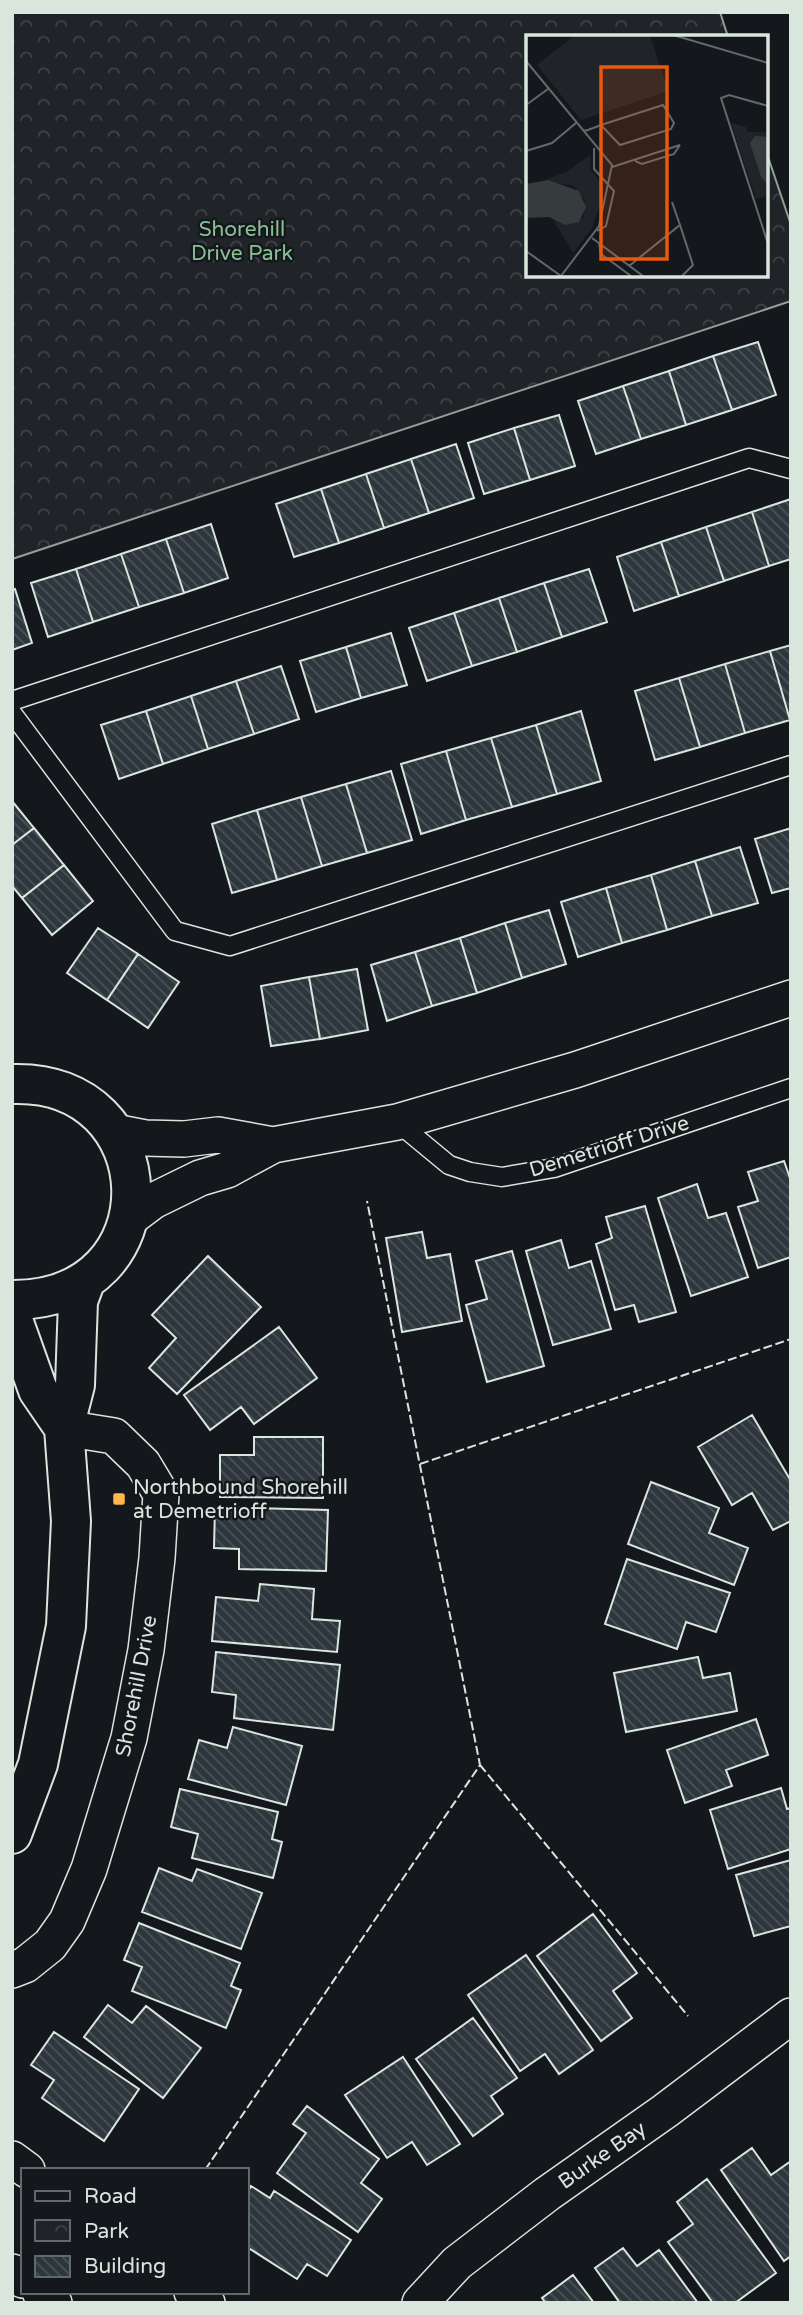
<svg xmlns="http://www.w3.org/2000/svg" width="803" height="2315" viewBox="0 0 803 2315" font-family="'Varela Round',sans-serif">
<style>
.park{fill:url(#park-crowns);stroke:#939e99;stroke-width:2}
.building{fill:url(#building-back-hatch);stroke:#d8e6dc;stroke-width:2}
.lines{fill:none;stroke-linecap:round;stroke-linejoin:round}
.service-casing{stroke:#d8e6dc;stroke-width:21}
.minor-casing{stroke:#d8e6dc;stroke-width:38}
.tertiary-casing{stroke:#d8e6dc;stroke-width:42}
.service{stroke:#14181c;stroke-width:18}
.minor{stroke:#14181c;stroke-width:35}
.tertiary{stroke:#14181c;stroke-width:38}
.fence{stroke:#d8e6dc;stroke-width:2;stroke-dasharray:9 3.5;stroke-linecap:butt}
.poi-dot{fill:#ffb74d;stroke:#14181c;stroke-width:2.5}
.labels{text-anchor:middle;stroke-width:5;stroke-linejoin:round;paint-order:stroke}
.park-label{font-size:21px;fill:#8ac095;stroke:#14181c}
.street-label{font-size:21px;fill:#d8e6dc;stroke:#14181c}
.poi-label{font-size:21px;fill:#d8e6dc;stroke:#14181c;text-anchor:start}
.inset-road{fill:none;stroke:#626a69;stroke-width:2}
.view{fill:#e8590c;fill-opacity:0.15;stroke:#e8590c;stroke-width:3.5}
.inset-edge{fill:none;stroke:#d8e6dc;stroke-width:3.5}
</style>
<defs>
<pattern id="park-crowns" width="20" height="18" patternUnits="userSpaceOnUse" patternTransform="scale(1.75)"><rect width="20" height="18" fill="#202428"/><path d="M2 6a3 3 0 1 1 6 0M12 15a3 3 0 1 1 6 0" fill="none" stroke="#404447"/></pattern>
<pattern id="building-back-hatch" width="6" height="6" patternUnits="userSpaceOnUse" patternTransform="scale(1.75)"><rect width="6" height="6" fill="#2c363c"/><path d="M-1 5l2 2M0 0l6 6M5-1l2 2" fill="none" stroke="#4a5358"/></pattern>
</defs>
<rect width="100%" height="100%" fill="#14181c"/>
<path class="park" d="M12 12H720L728 37H528V275H766V151L791 225V301L12 559Z"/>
<path class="building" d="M758 342 776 395 732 410 713 356Z
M713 356 732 410 686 425 669 371Z
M669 371 686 425 641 439 623 386Z
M623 386 641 439 596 454 578 401Z
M559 415 575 466 530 480 514 428Z
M514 428 530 480 484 494 468 443Z
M456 444 474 498 429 513 411 459Z
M411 459 429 513 384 528 366 474Z
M366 474 384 528 339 543 321 489Z
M321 489 339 543 294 557 276 504Z
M791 499V559L769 566 752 512Z
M752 512 769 566 724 581 706 527Z
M211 524 228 578 184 593 166 539Z
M706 527 724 581 679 596 661 542Z
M166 539 184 593 139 607 121 554Z
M661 542 679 596 634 611 617 557Z
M121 554 139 607 93 622 76 569Z
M76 569 93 622 48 637 31 583Z
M589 569 607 622 562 637 544 583Z
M544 583 562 637 517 652 499 598Z
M15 589 32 643 12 650V590Z
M499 598 517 652 472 666 454 613Z
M454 613 472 666 427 681 409 628Z
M391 633 407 685 361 698 346 647Z
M791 645V720H790L770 651Z
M346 647 361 698 316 712 300 661Z
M770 651 790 720 745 733 725 664Z
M725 664 745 733 700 747 679 678Z
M281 666 299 719 254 734 236 681Z
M679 678 700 747 655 760 635 691Z
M236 681 254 734 208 749 191 696Z
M191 696 208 749 163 764 146 711Z
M146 711 163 764 119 779 101 725Z
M581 711 601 781 557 794 536 725Z
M536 725 557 794 512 807 491 738Z
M491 738 512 807 466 820 446 751Z
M446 751 466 820 421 834 401 764Z
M391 771 412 840 367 853 346 784Z
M346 784 367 853 322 866 301 797Z
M301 797 322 866 277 880 257 810Z
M12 801 34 828 12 845Z
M257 810 277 880 232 893 212 824Z
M34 828 64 865 22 898 12 886V845Z
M791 828V888L772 893 755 839Z
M740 847 758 903 712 916 695 861Z
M695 861 712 916 667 930 651 875Z
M64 865 93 901 52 935 22 898Z
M651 875 667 930 622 943 606 888Z
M606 888 622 943 578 957 561 902Z
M549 910 566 964 522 978 505 923Z
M505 923 522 978 477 993 460 938Z
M98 928 138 954 107 1000 67 973Z
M460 938 477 993 432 1006 415 952Z
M415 952 432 1006 387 1021 371 965Z
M138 954 179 982 148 1028 107 1000Z
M357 969 368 1030 320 1039 309 977Z
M309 977 320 1039 271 1046 261 986Z
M784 1161 791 1181V1257L758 1268 738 1207 758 1201 748 1172Z
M697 1184 708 1218 726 1213 748 1277 691 1296 658 1198Z
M645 1206 676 1312 639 1322 634 1305 615 1310 596 1244 612 1238 606 1217Z
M422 1232 427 1258 450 1254 462 1321 402 1332 386 1238Z
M561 1240 569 1268 591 1261 611 1329 553 1345 526 1251Z
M512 1251 544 1366 487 1382 466 1305 487 1299 476 1261Z
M208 1256 261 1307 177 1394 149 1368 176 1338 152 1315Z
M279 1327 317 1378 254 1424 241 1407 210 1430 184 1395Z
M752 1415 791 1481V1521L773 1530 752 1493 732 1505 698 1447Z
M254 1437H323V1498L220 1497V1455H254Z
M651 1482 719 1508 709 1533 748 1548 734 1585 628 1544Z
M215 1507 328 1510 326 1571 239 1569V1549L214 1548Z
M627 1559 730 1593 716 1632 686 1622 677 1649 605 1624Z
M260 1584 314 1589 312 1619 340 1621 337 1652 212 1641 216 1597 258 1601Z
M216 1652 340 1665 333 1730 234 1718 236 1695 212 1692Z
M698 1657 703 1678 730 1673 737 1711 626 1732 614 1673Z
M756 1719 768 1755 726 1770 732 1786 685 1803 667 1750Z
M233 1727 302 1746 286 1805 188 1779 199 1740 227 1748Z
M781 1788 787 1809 791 1808V1849L728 1869 710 1810Z
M180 1789 278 1812 272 1839 282 1842 273 1878 192 1858 198 1834 171 1827Z
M791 1860V1926L754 1936 736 1875Z
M159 1868 192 1881 197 1869 262 1893 241 1949 142 1912Z
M593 1914 637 1973 613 1991 632 2018 601 2041 537 1956Z
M139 1923 240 1963 231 1986 241 1990 226 2028 132 1991 142 1967 124 1960Z
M526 1955 593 2050 559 2074 545 2054 520 2071 468 1995Z
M108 2005 132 2023 146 2006 201 2048 163 2098 84 2037Z
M473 2018 517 2078 491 2096 503 2114 473 2136 416 2059Z
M54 2032 139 2089 104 2141 42 2098 54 2080 31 2065Z
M403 2057 460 2144 427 2165 412 2142 387 2158 345 2095Z
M307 2106 379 2159 361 2183 382 2199 358 2232 277 2173 306 2133 293 2124Z
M752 2148 771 2175 791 2161V2256L784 2261 721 2170Z
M707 2179 776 2273 735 2303H713L668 2242 693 2224 677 2202Z
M251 2186 270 2198 274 2191 351 2240 327 2276 307 2264 297 2279 247 2247 249 2227 247 2226V2193Z
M623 2248 637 2266 659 2250 698 2303H620L595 2268Z
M573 2275 594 2303H546L542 2298Z"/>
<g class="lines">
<g class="service-casing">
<path id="service" d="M12 701 749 458 791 469
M12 713 175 931 230 946 791 765
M397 1122 449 1165 470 1172 502 1177 554 1168 791 1088"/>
</g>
<g class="minor-casing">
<path id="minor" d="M114 1132 145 1138 184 1139 218 1135 273 1145
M129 1219 153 1201 200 1178 227 1170 273 1145 397 1122 575 1070 791 998
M12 1970 25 1965 50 1945 67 1921 89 1869 129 1738 146 1650 157 1558 161 1494 143 1464 114 1436 64 1428
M12 2159 27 2170
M12 2272 23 2280
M40 2292 54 2303
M192 2292 207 2303
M420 2303 457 2263 547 2194 665 2111 791 2016"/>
</g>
<g class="tertiary-casing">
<path id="tertiary" d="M12 1084C167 1078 175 1301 12 1300
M12 1317 38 1390 64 1428
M12 1834 38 1764 66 1626 71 1521 64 1428 75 1385 78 1301 85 1282"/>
</g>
<use href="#service" class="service"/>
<use href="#minor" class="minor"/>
<use href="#tertiary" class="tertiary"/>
<path class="fence" d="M420 1464 791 1339
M480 1765 688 2016
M205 2170 480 1765 367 1201"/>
</g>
<rect class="poi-dot" x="112" y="1492" width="14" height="14" rx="3.5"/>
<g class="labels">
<g class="park-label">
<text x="242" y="236">Shorehill<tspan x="242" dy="24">Drive Park</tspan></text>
</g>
<g class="street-label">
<text transform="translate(609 1146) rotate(-17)" y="7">Demetrioff Drive</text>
<text transform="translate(136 1686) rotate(-79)" y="7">Shorehill Drive</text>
<text transform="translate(602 2155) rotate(-35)" y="7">Burke Bay</text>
</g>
<g class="poi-label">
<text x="133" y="1494">Northbound Shorehill<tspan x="133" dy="24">at Demetrioff</tspan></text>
</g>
</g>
<g transform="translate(526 35)">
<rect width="242" height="242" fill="#14181c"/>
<path d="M49 0H124L142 56 55 85 11 30ZM205 88 220 92 222 97H241V161L230 164ZM64 120 65 135 74 147V169L66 193 47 218 27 184 35 188 57 183 59 165 48 151 18 146 42 136Z" fill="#202428"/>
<path d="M229 101 241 102V148L235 142 224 108ZM22 145 53 156 60 172 53 187 39 190 23 182 0 183V149Z" fill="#363b3e"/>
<path class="inset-road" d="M147 0 242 28M0 26 86 130 73 191 35 241M0 70 22 54M242 71 203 60 195 63 242 209M57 96 62 95 75 90 137 70 148 88 145 94 94 110 75 90M68 113V134L88 156 80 191 71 196M0 116 26 108 50 88M109 126 116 129 148 119 154 110M86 132 154 110M146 167 154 190M66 203 117 241M73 208 75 219 105 241M0 216 35 241M103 231 154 190 167 230 156 241"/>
<path class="view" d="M75 32H141V224H75Z"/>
<rect width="242" height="242" class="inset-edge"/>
</g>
<rect width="803" height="2315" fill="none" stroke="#d8e6dc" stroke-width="28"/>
<rect x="21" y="2168" width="228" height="126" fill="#14181c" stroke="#626a69" stroke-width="2"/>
<rect x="35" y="2191" width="35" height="10" fill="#14181c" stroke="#626a69" stroke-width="2"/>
<text x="84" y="2203" font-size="21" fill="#d8e6dc">Road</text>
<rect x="35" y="2220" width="35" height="21" fill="url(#park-crowns)" stroke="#626a69" stroke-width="2"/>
<text x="84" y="2238" font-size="21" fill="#d8e6dc">Park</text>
<rect x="35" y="2256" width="35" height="21" fill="url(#building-back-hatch)" stroke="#626a69" stroke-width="2"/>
<text x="84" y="2273" font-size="21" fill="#d8e6dc">Building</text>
</svg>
